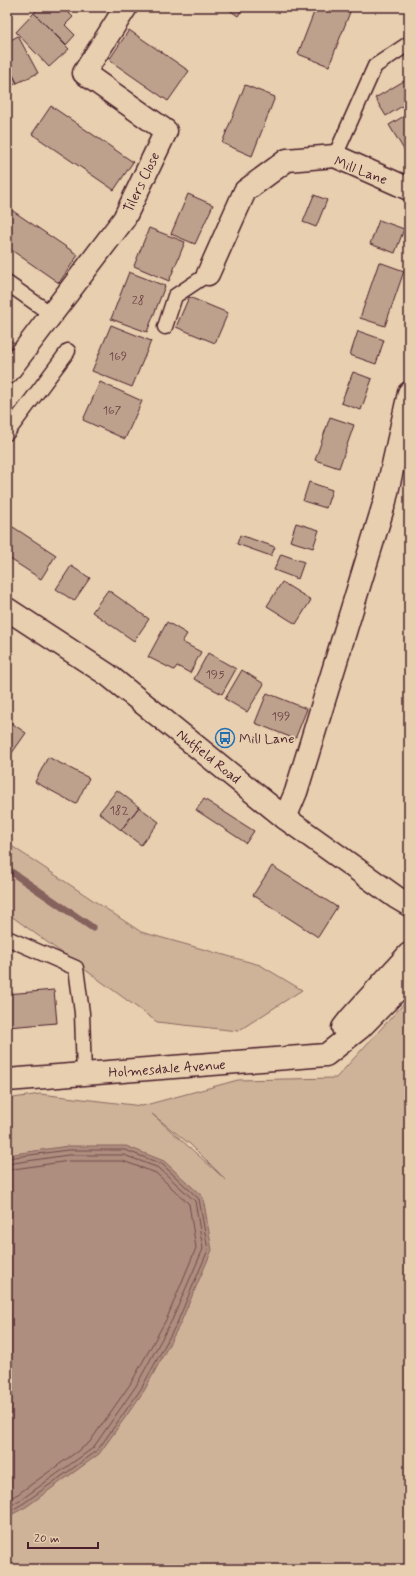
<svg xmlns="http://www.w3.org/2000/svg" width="416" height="1576" viewBox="0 0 416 1576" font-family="Mynerve,sans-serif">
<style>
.green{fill:#ceb399;stroke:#8c6962;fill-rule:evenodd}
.water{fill:#ae8e7e;stroke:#86625d}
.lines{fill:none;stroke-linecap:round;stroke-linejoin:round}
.shore{stroke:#724b4c;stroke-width:1}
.stream{stroke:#86625d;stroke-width:7}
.building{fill:#bea18d;stroke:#4a1f2b}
.service-casing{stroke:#4a1f2b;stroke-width:17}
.minor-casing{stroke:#4a1f2b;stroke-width:25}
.tertiary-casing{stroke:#4a1f2b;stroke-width:25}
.service{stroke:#e7cfaf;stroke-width:14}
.minor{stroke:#e7cfaf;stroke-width:22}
.tertiary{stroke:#e7cfaf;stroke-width:22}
.labels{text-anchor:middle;stroke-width:3.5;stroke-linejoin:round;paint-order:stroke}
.number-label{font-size:12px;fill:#674044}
.street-label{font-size:14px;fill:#4a1f2b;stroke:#e7cfaf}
.poi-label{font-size:14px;fill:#4a1f2b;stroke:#e7cfaf;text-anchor:start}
</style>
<rect width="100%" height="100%" fill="#e7cfaf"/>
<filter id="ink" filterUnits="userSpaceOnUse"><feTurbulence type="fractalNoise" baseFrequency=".025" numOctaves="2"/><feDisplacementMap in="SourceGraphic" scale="8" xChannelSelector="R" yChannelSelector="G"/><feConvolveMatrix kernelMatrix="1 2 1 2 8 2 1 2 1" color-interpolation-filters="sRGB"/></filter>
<g filter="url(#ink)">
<path class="green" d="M7 843 141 932 260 965 302 990 238 1031 157 1022 7 913Z
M409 998V1569H7V1099L40 1094 142 1106 238 1080 336 1078ZM152 1114 191 1145 226 1180Z"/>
<path class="water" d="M68 1146H126L164 1161 203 1197 212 1250 180 1324 144 1391 99 1454 26 1507 7 1517V1155Z"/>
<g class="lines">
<path class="shore" d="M7 1158 68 1150H125L162 1164 199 1199 208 1250 177 1323 141 1389 97 1451 24 1503 7 1513
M7 1164 68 1155H124L159 1168 195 1201 203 1249 172 1320 136 1386 93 1448 22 1499 7 1507
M7 1170 69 1161H123L156 1173 189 1204 196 1248 167 1318 131 1383 89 1443 18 1494 7 1500"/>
<path class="stream" d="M7 869 93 928"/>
</g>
<path class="building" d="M40 7H63L73 17 65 25 75 35 66 45 34 13Z
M225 7H244L238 16Z
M316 7H352L329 66 298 54Z
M34 13 69 49 49 67 16 32Z
M129 30 189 71 168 101 109 60Z
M18 36 38 73 17 83 7 63V42Z
M7 63 17 83 7 88Z
M409 78V102L386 116 375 98Z
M245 85 275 97 252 156 222 143Z
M51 106 133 162 114 190 32 134Z
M409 113V158L389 125Z
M188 194 213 205 195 244 171 234Z
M314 195 327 200 316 227 303 222Z
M7 207 78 255 59 283 7 247Z
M379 220 404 229 395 253 370 244Z
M149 228 185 242 169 281 134 266Z
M379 262 404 271 385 326 360 318Z
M129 272 165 286 147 332 111 319Z
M189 297 228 313 215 343 176 327Z
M111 325 151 341 132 387 92 371Z
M358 331 384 340 376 364 350 355Z
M7 338 17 345 7 359Z
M353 372 372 379 361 410 341 403Z
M100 382 142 401 125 439 83 420Z
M330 417 354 425 339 468 315 460Z
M309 482 332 490 326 508 303 501Z
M296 523 319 530 313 548 290 541Z
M13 527 56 555 41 579 7 557V536Z
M240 535 275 547 271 556 237 544Z
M281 554 304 562 298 579 274 570Z
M71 566 90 578 74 601 56 589Z
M282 582 311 600 296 624 267 606Z
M108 590 149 619 134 641 92 612Z
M167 622 187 634 182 642 201 652 190 673 177 666 174 670 148 657Z
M208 653 236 669 222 694 194 679Z
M242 670 264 684 247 712 225 699Z
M267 693 307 709 295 739 255 723Z
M7 720 26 733 7 760Z
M48 757 89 778 76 804 35 782Z
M117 790 139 807 121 830 99 813Z
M204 799 254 831 246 843 196 810Z
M139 807 159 822 141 845 121 830Z
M272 866 337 907 318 937 253 895Z
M54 990 57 1023 7 1027V994Z"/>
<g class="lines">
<g class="service-casing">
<path id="service" d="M335 156 375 66 408 44
M7 283 51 314
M165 327 175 296 208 274
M7 433 68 351
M7 938 76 968 82 1013 84 1074"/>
</g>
<g class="minor-casing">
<path id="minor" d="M208 274 245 191 287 160 335 156 409 189
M7 373 124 219 166 131 84 73 126 7
M285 818 296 792 385 501 409 393
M343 1028 350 1019 409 954
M7 1080 326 1055 360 1028 409 978"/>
</g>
<g class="tertiary-casing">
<path id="tertiary" d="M7 609 108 675 285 818 397 898 409 905"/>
</g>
<use href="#service" class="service"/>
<use href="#minor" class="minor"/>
<use href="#tertiary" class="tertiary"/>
</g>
</g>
<defs>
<g id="bus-ring" transform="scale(1)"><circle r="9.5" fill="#e7cfaf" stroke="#1f6fb2" stroke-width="1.5"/><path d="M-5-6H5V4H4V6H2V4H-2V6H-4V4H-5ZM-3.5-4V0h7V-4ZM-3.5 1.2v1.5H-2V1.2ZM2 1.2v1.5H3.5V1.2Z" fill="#1f6fb2"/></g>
</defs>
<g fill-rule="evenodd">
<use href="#bus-ring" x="225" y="738"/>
</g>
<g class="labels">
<g class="number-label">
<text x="138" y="304">28</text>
<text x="118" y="360">169</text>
<text x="112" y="414">167</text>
<text x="215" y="678">195</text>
<text x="281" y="720">199</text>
<text x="119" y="814">182</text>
</g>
<g class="street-label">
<text transform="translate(361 170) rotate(21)" y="5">Mill Lane</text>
<text transform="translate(141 182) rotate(-64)" y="5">Tilers Close</text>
<text transform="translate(209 756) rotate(39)" y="5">Nutfield Road</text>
<text transform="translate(167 1068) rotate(-4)" y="5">Holmesdale Avenue</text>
</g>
<g class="poi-label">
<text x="239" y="743">Mill Lane</text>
</g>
</g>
<rect width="416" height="1576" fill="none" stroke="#e7cfaf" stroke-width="24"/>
<rect x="12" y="12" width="392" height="1552" fill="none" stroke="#4a1f2b" stroke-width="1.5" filter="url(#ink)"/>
<path d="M28 1542v6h70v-6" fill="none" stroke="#4a1f2b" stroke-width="2"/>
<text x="34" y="1542" font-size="12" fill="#4a1f2b" stroke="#e7cfaf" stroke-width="3" paint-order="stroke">20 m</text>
</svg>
